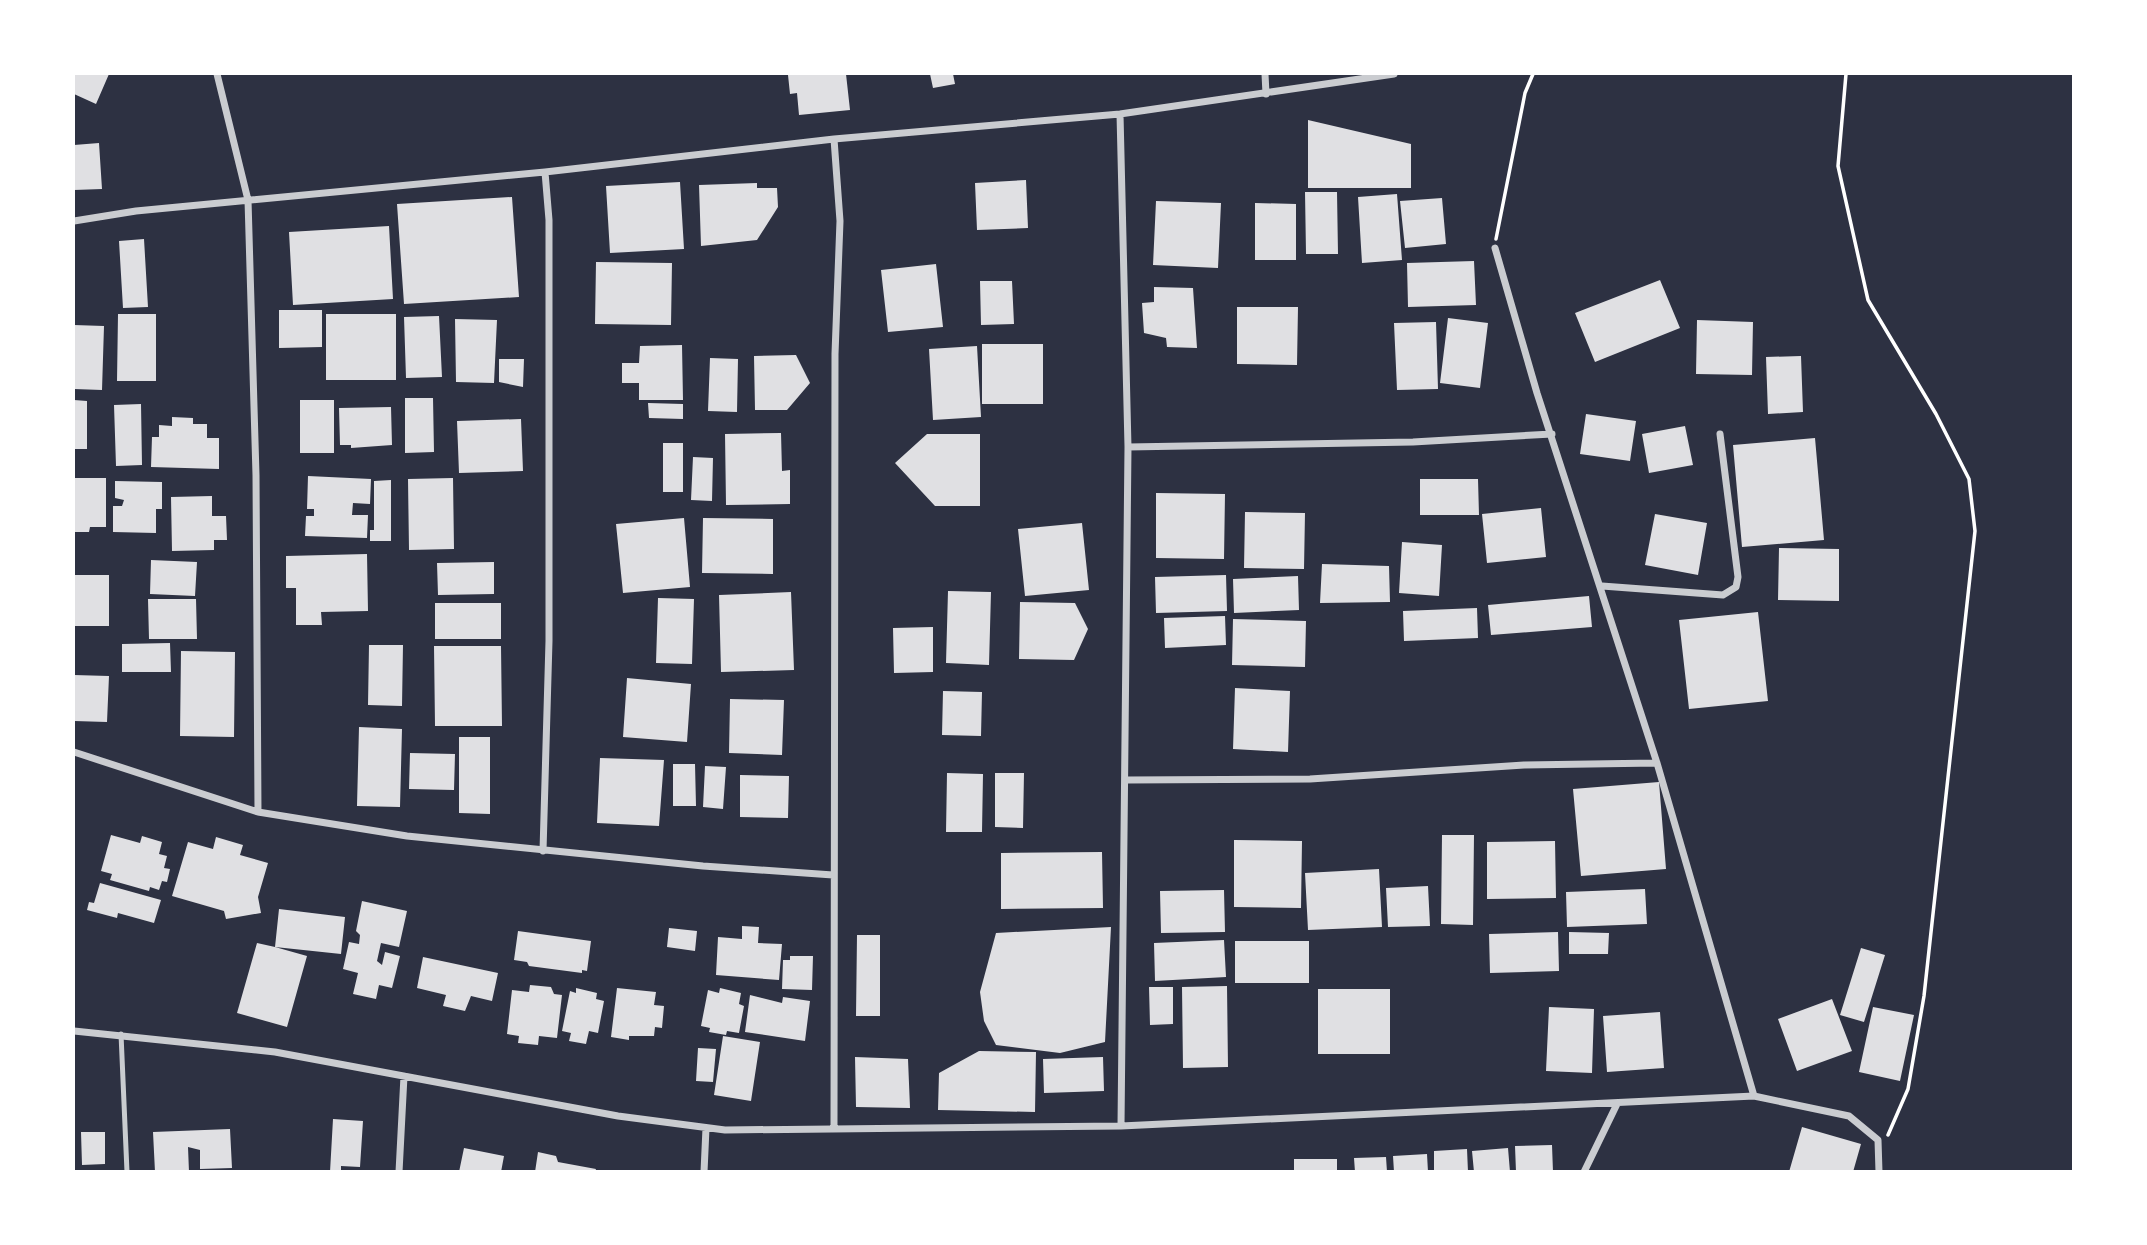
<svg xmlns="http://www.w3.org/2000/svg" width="2147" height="1245" viewBox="0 0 2147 1245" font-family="'PT Sans',sans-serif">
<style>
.building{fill:#e0e0e3}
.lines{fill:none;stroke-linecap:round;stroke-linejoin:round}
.path{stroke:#fff;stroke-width:3.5}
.service{stroke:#caccd0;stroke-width:5}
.minor{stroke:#caccd0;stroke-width:7}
</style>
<rect width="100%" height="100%" fill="#2d3142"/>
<path class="building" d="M74 74H109L96 104 74 94Z
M792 74H846L850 110 799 115 797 93 790 94 788 75Z
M930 74H953L955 84 933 88Z
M1308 120 1411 144V188H1308Z
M99 143 102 189 74 190V145Z
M1026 180 1028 228 977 230 975 183Z
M680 182 684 249 610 253 606 186Z
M757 183V188H777L778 207 757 240 701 246 699 185Z
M1305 192H1337L1338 254H1306Z
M1397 194 1402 260 1362 263 1358 197Z
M512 197 519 297 404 304 397 204Z
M1442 198 1446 244 1405 248 1400 201Z
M1156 201 1221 203 1218 268 1153 265Z
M1255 203 1296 204V260H1255Z
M389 226 393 299 293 305 289 232Z
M144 239 148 307 123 308 119 241Z
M1474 261 1476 305 1408 307 1407 263Z
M596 262 672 263 671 325 595 324Z
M936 264 943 327 888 332 881 270Z
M1660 280 1680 328 1595 362 1575 313Z
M980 281H1012L1014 324 981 325Z
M1154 287 1193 288 1197 348 1167 347 1166 338 1144 333 1142 303 1154 302Z
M1237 307H1298L1297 365 1237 364Z
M279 310H322V347L279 348Z
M118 314H156V381H117Z
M326 314H396V380H326Z
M439 316 442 377 406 378 404 317Z
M1448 318 1488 323 1480 388 1440 383Z
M455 319 497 320 494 383 456 382Z
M1697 320 1753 322 1752 375 1696 374Z
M1436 322 1438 389 1397 390 1394 323Z
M74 325 104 326 102 390 74 389Z
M982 344H1043V404H982Z
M682 345 683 400H639V383H622V363H639L640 346Z
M977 346 981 417 933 420 929 349Z
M796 355 810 383 787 410H755L754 356Z
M1801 356 1803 412 1768 414 1766 357Z
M710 358 738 359 737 412 708 411Z
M499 359H524L523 387 499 382Z
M405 398H433L434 452 405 453Z
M74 400 87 401V449H74Z
M300 400H334V453H300Z
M648 403 683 404V419L649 418Z
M141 404 142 465 116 466 114 405Z
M391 407 392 445 351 448V445H340L339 408Z
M1586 414 1636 421 1630 461 1580 454Z
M172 417 193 418V424H207V438H219V469L151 467 152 437H159V425L172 426Z
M521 419 523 471 459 473 457 421Z
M1685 426 1693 465 1649 473 1642 434Z
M781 433 782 471 790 470V504L726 505 725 434Z
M927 434H980V506H935L895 463Z
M1815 438 1824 540 1742 547 1733 445Z
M663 443H683V492H663Z
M693 457 713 458 712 501 691 500Z
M308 476 371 479 370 504 353 503 352 515H368L367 538 305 536 306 516H314V509H307Z
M74 478H106V527H90L89 532H74Z
M453 478 454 549 409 550 408 479Z
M1420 479H1478L1479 515H1420Z
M391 480V541H370V530H374V481Z
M115 481 162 482V509H156V533L113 532V506H122L124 500 115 498Z
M1156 493 1225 494 1224 559 1156 558Z
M212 496V516H226L227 540H214V550L172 551 171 497Z
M1541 508 1546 557 1487 563 1482 514Z
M1245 512 1305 513 1304 569 1244 568Z
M1655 514 1707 523 1698 575 1645 565Z
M684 518 690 587 623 593 616 524Z
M703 518 773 519V574L702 573Z
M1082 523 1089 590 1025 596 1018 529Z
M1402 542 1442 545 1439 596 1399 593Z
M1779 548 1839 549V601L1778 600Z
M367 554 368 611 321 612 322 625H296V588H286V556Z
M151 560 197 562 195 596 150 594Z
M494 562V594L438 595 437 563Z
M1322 564 1389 566 1390 602 1320 603Z
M74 575H109V626H74Z
M1226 575 1227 611 1156 613 1155 577Z
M1298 576 1299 610 1234 613 1233 579Z
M948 591 991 592 989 665 946 663Z
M791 592 794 670 721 672 719 595Z
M1589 596 1592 627 1491 635 1488 605Z
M658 598 694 599 692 664 656 663Z
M148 599H196L197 639H149Z
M1020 602 1075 603 1088 629 1074 660 1019 659Z
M435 603H501V639H435Z
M1477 608 1478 638 1404 641 1403 611Z
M1758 612 1768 701 1689 709 1679 620Z
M1225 616 1226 645 1165 648 1164 618Z
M1233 619 1306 621 1305 667 1232 665Z
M933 627V672L894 673 893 628Z
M170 643 171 672H122V644Z
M369 645H403L402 706 368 705Z
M434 646H501L502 726H435Z
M181 651 235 652 234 737 180 736Z
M74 675 109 676 107 722 74 721Z
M627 678 691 684 687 742 623 737Z
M1235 688 1290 691 1288 752 1233 749Z
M943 691 982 692 981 736 942 735Z
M730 699 784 700 782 755 729 753Z
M359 727 402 729 400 807 357 806Z
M459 737H490V814L459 813Z
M410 753 455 754 454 790 409 789Z
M600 758 664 760 659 826 597 823Z
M673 764H695L696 806H673Z
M705 766 726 767 723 809 703 807Z
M947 773 983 774 982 832H946Z
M995 773H1024L1023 828 995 827Z
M740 775 789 776 788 818 740 817Z
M1659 782 1666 869 1581 876 1573 789Z
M111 835 140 843 142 836 162 842 159 854 167 856 164 868 170 869 167 882 162 881 159 890 150 887 149 891 110 880 112 874 101 871Z
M1442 835H1474L1473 925 1441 924Z
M216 837 243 845 240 855 268 863 258 897 261 913 226 919 224 911 172 896 188 842 213 849Z
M1234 840 1302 841 1301 908 1234 907Z
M1555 841 1556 898 1487 899V842Z
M1102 852 1103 908 1001 909V853Z
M1379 869 1382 927 1308 930 1305 873Z
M100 883 161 900 154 923 118 913 117 918 87 910 89 902 94 903Z
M1428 886 1430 926 1388 927 1386 888Z
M1645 889 1647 924 1567 927 1566 892Z
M1224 890 1225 932 1161 933 1160 891Z
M362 901 407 911 399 947 381 943 377 961 382 965 385 952 400 956 392 988 379 985 376 999 353 994 358 973 343 969 349 942 359 944 360 935 356 931Z
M279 909 345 917 341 954 275 947 307 956 287 1027 237 1013 257 943 275 947Z
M742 926 759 927 758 943 782 944 779 980 716 975 718 937 742 939Z
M1111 927 1105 1042 1060 1053 996 1045 984 1021 980 992 996 933Z
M669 928 697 931 695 951 667 947Z
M518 931 591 941 587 971 582 970V973L529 966 527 962 514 960Z
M1558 932 1559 971 1490 973 1489 934Z
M1569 932 1609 933 1608 954H1569Z
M857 935H880V1016H856Z
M1224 940 1226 977 1155 981 1154 943Z
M1235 941H1309V983H1235Z
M1861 948 1885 955 1864 1022 1840 1015Z
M790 956H813L812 990 782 989 783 960H790Z
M423 957 498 973 492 1001 471 996 465 1011 443 1006 446 995 417 988Z
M530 985 551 987 554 994 562 995 557 1038 539 1036 538 1045 518 1043 519 1036 507 1034 512 990 529 992Z
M1227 986 1228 1067 1183 1068 1182 987Z
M1149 987H1173V1024L1150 1025Z
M576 988 597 993 596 999 604 1001 598 1033 589 1031 586 1044 569 1041 571 1033 562 1031 570 991 576 993Z
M617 988 656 992 654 1005 664 1006 662 1028 655 1027 654 1036H629V1040L611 1037Z
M720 988 741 993 739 1004 744 1006 739 1033 727 1031 726 1035 709 1032 710 1028 701 1026 708 990 719 993Z
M1318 989H1390V1054H1318Z
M750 995 782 1003 783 997 810 1001 805 1041 745 1032Z
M1832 999 1852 1051 1797 1071 1778 1019Z
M1549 1007 1594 1009 1592 1073 1546 1071Z
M1873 1007 1914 1015 1900 1081 1859 1072Z
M1660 1012 1664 1068 1607 1072 1603 1016Z
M723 1036 760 1042 751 1101 714 1095Z
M698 1048 716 1049 713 1082 696 1081Z
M979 1051 1036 1052 1035 1112 938 1110 939 1073Z
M855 1057 908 1059 910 1108 856 1107Z
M1103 1057 1104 1091 1044 1093 1043 1059Z
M333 1119 363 1121 360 1167 341 1166V1172H330Z
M1802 1127 1861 1144 1853 1172H1789Z
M230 1129 232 1168 200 1169V1150L188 1147 189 1172H155L153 1132Z
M81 1132H105V1164L82 1165Z
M1552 1145 1553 1172H1516L1515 1146Z
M464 1148 504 1156 501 1172H459Z
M1508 1148 1510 1172H1474L1472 1151Z
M1467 1149 1468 1172H1434V1151Z
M538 1152 556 1156 558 1162 596 1169 595 1172H535Z
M1427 1154 1428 1172H1394L1393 1156Z
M1386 1157 1387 1172H1355L1354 1158Z
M1294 1159H1337V1172H1294Z"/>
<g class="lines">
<path class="path" d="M1846 74 1838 166 1868 300 1936 414 1969 479 1975 531 1924 996 1908 1089 1888 1135
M1496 239 1525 93 1533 74"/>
<path class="service" d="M121 1034 127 1172"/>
<path class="minor" d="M217 74 248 200 256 475 258 812
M1265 74 1266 94
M1120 114 1128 447 1121 1126
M834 139 840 221 835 354 834 1129
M74 221 136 211 545 172 834 139 1120 114 1394 74
M1495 248 1537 393 1657 763 1754 1096
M1128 447 1413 442 1552 434
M1602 586 1723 595 1736 587 1738 577 1720 434
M74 752 258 812 407 836 703 866 833 875
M1127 780 1310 779 1524 765 1657 763
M543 851 549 641V220L545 172
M74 1031 275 1052 618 1116 725 1130 1121 1126 1754 1096 1849 1116 1878 1140 1879 1172
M399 1172 404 1076
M704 1172 706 1128
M1584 1172 1617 1104"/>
</g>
<rect width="2147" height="1245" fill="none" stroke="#ffffff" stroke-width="150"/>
</svg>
